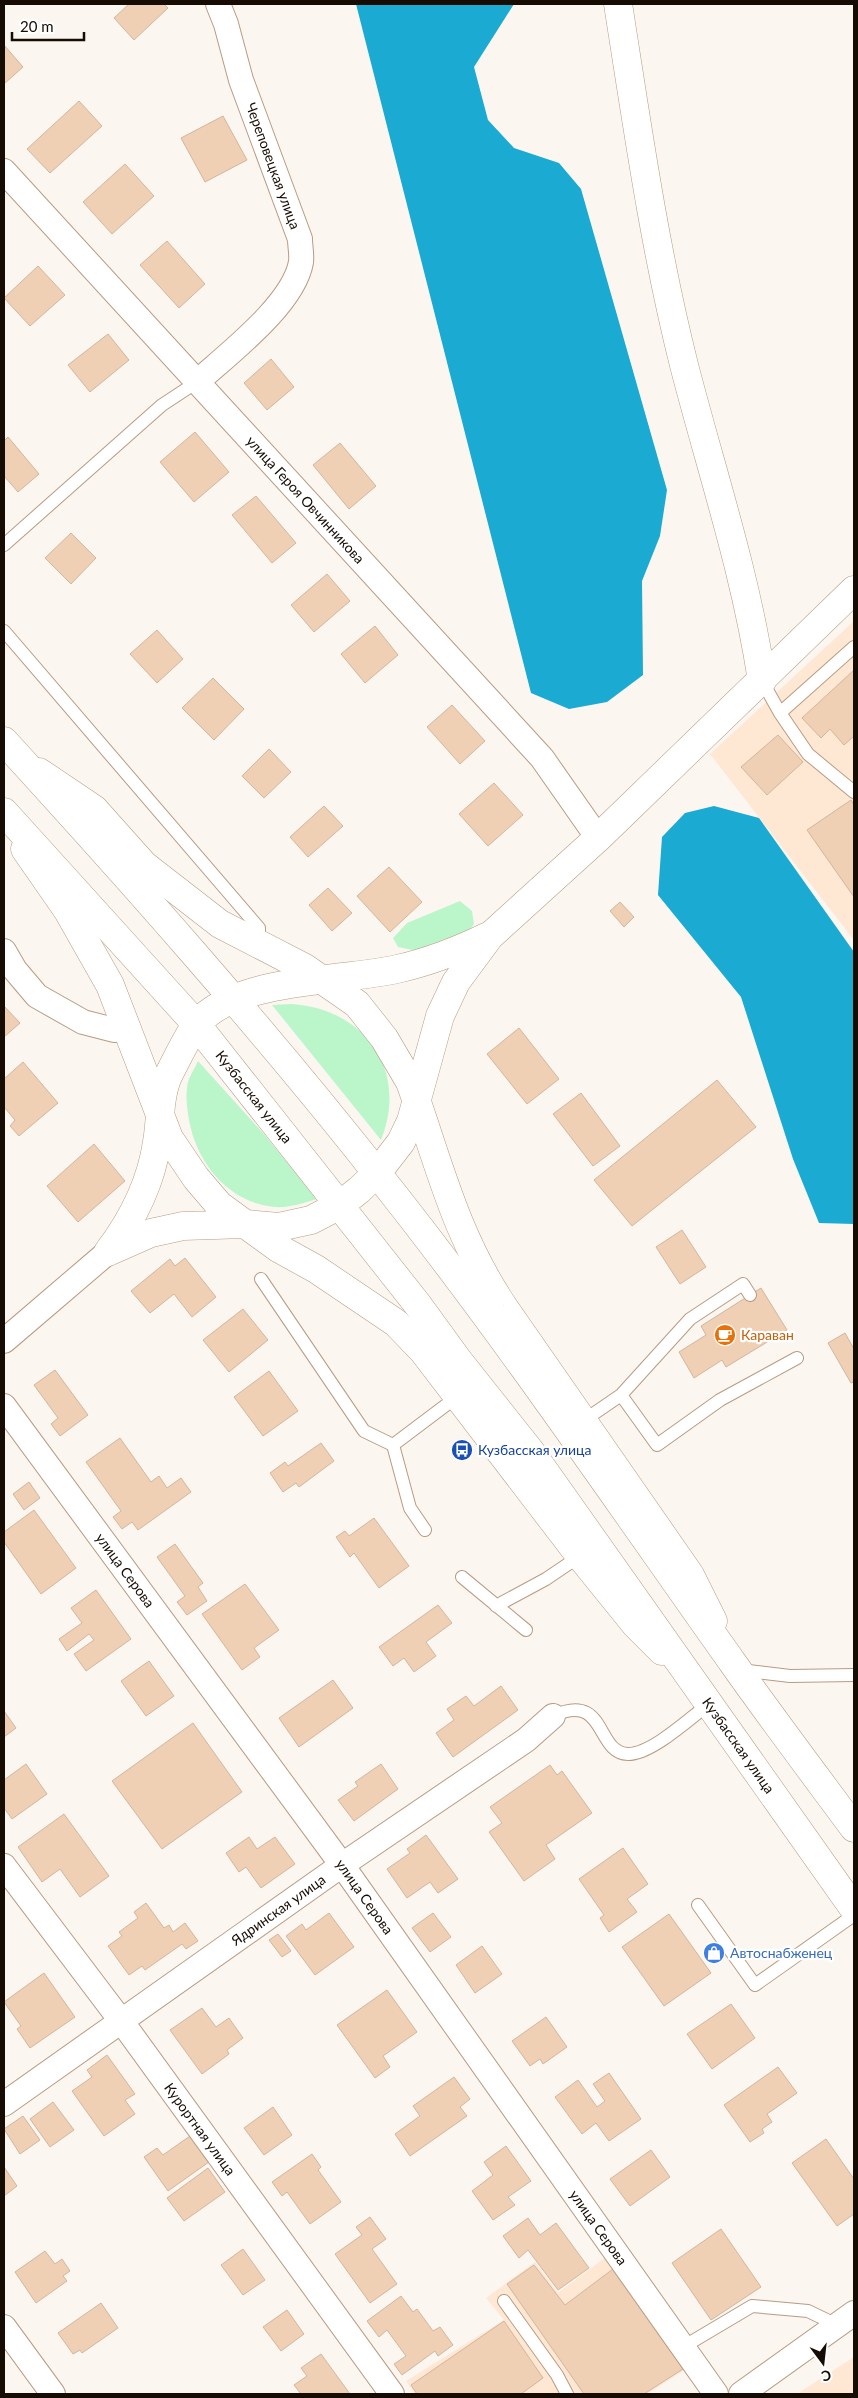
<svg xmlns="http://www.w3.org/2000/svg" width="858" height="2398" viewBox="0 0 858 2398" font-family="Lato,sans-serif">
<style>
.built{fill:#fee7d3}
.green{fill:#bbf6ca}
.water{fill:#1baad2}
.building{fill:#efd0b5;stroke:#d3b59b}
.lines{fill:none;stroke-linecap:round;stroke-linejoin:round}
.lane-casing{stroke:#b89b81;stroke-width:14}
.street-casing{stroke:#b89b81;stroke-width:26}
.secondary-casing{stroke:#b89b81;stroke-width:29}
.primary-casing{stroke:#b89b81;stroke-width:29}
.lane{stroke:#fff;stroke-width:12}
.street{stroke:#fff;stroke-width:24}
.secondary{stroke:#fff;stroke-width:28}
.primary{stroke:#fff;stroke-width:28}
.labels{text-anchor:middle;stroke-width:4.5;stroke-linejoin:round;paint-order:stroke}
.street-label{font-size:14px;fill:#160c04;stroke:#fff}
.food-label{font-size:14px;fill:#c56008;stroke:#fff;text-anchor:start}
.transit-label{font-size:14px;fill:#164399;stroke:#fff;text-anchor:start}
.shop-label{font-size:14px;fill:#366cbe;stroke:#fff;text-anchor:start}
</style>
<rect width="100%" height="100%" fill="#fcf6f1"/>
<path class="built" d="M854 621V940L710 754Z
M607 2256 686 2369 647 2394H415L406 2381 504 2320 486 2298 535 2262 558 2293Z
M854 2357V2394H798L800 2392Z"/>
<path class="green" d="M460 901 472 911 474 924 469 931 417 951 398 947 393 938 407 923Z
M292 1004C365 1009 409 1070 381 1140L272 1005Z
M198 1061 263 1133 317 1199C303 1203 290 1208 275 1207 229 1203 197 1164 189 1120 187 1108 185 1095 188 1082 190 1075 195 1068 198 1061Z"/>
<path class="water" d="M356 4H514L474 67 488 120 514 148 559 163 581 189 667 490 660 536 642 581 643 675 607 702 569 709 531 693Z
M714 806 759 818 854 952V1224L819 1223 793 1159 741 997 658 895 662 837 685 813Z"/>
<path class="building" d="M129 4H164L168 8 134 40 114 18Z
M4 45 23 67 4 84Z
M79 101 102 126 50 173 27 149Z
M223 116 247 160 205 182 181 138Z
M125 164 154 196 112 234 83 202Z
M167 241 205 284 179 308 140 265Z
M38 266 65 295 30 326 4 298Z
M108 334 129 360 90 392 68 365Z
M271 359 294 387 267 410 244 383Z
M195 432 229 472 194 502 160 462Z
M8 437 39 474 18 492 4 476V441Z
M340 443 376 486 349 509 313 465Z
M256 496 296 543 272 563 232 515Z
M71 533 96 558 71 584 45 558Z
M327 574 350 601 314 632 291 605Z
M375 626 398 655 365 683 341 654Z
M157 630 183 659 157 683 130 654Z
M854 670V736L844 745 830 729 821 738 802 718Z
M213 678 244 709 214 740 182 708Z
M452 705 485 741 460 764 427 727Z
M778 735 803 762 767 795 741 767Z
M269 749 291 772 264 798 242 776Z
M494 783 523 815 488 846 459 814Z
M851 800 854 805V897L807 830Z
M324 806 343 826 308 857 290 837Z
M389 867 422 902 390 932 357 896Z
M328 888 352 913 332 931 309 905Z
M620 902 634 917 624 927 610 911Z
M4 1006 20 1023 4 1037Z
M519 1028 559 1079 527 1104 487 1054Z
M23 1062 58 1103 19 1136 10 1126 15 1120 4 1107V1079Z
M717 1080 756 1127 632 1226 594 1180Z
M581 1093 620 1146 593 1166 553 1114Z
M94 1144 125 1181 78 1222 47 1186Z
M682 1230 706 1267 680 1284 656 1247Z
M185 1258 216 1297 192 1317 174 1294 150 1313 131 1291 170 1259 175 1266Z
M761 1288 787 1330 726 1367 722 1360 694 1378 679 1352 706 1335 701 1326Z
M243 1309 268 1340 229 1372 203 1340Z
M845 1333 854 1349V1382L851 1383 828 1343Z
M55 1370 88 1415 60 1436 51 1424 58 1418 34 1385Z
M269 1371 298 1411 263 1436 234 1397Z
M120 1438 151 1482 159 1476 167 1488 181 1478 191 1492 138 1530 132 1522 122 1529 113 1517 121 1511 86 1462Z
M321 1443 334 1461 299 1487 296 1483 283 1492 270 1473 285 1462 288 1466Z
M29 1482 40 1498 24 1510 13 1494Z
M34 1510 76 1568 41 1594 4 1542V1532Z
M374 1518 409 1566 379 1588 354 1553 350 1557 336 1537 345 1531 349 1536Z
M175 1544 203 1583 198 1587 207 1601 187 1615 177 1602 185 1596 157 1557Z
M245 1584 279 1630 254 1648 260 1657 242 1670 202 1614Z
M96 1590 131 1639 86 1671 74 1654 94 1640 89 1634 67 1651 59 1639 82 1623 71 1608Z
M438 1605 452 1623 426 1642 436 1656 414 1672 404 1658 393 1666 379 1647Z
M149 1661 174 1696 146 1716 121 1681Z
M333 1680 353 1708 299 1747 279 1718Z
M501 1686 518 1710 453 1757 436 1733 454 1720 447 1709 466 1696 474 1706Z
M4 1711 16 1728 4 1737Z
M193 1723 242 1792 162 1849 112 1781Z
M26 1764 47 1794 12 1819 4 1808V1780Z
M381 1764 398 1789 354 1821 338 1800 358 1786 355 1782Z
M550 1765 557 1775 562 1771 592 1813 546 1845 555 1859 524 1881 489 1832 502 1823 490 1807Z
M64 1814 109 1876 80 1897 60 1869 42 1882 18 1847Z
M426 1835 458 1879 438 1893 430 1882 407 1898 387 1869 410 1853 407 1849Z
M249 1837 257 1849 275 1837 295 1864 261 1888 246 1867 239 1872 226 1853Z
M623 1848 648 1884 627 1899 637 1912 609 1932 600 1918 604 1915 579 1879Z
M146 1903 164 1928 169 1925 173 1932 185 1923 198 1941 186 1949 182 1944 145 1970 142 1966 129 1975 108 1946 122 1936 119 1932 138 1918 134 1912Z
M329 1913 354 1947 315 1975 286 1936 302 1924 306 1930Z
M433 1913 451 1937 430 1952 412 1928Z
M669 1914 711 1973 664 2006 622 1947Z
M278 1934 291 1951 282 1957 269 1940Z
M482 1946 502 1974 475 1993 456 1965Z
M44 1973 75 2017 30 2048 17 2029 21 2026 4 2002Z
M387 1990 417 2032 383 2056 390 2067 375 2078 337 2025Z
M731 2004 755 2038 712 2069 687 2034Z
M202 2008 216 2027 229 2018 243 2038 227 2050 229 2054 202 2074 170 2030Z
M546 2017 567 2047 543 2064 540 2059 530 2066 512 2041Z
M107 2055 135 2094 125 2100 135 2114 104 2136 72 2091 92 2077 87 2070Z
M778 2067 797 2093 767 2114 772 2122 762 2129 764 2133 750 2142 724 2105Z
M609 2073 641 2119 609 2141 596 2123 582 2134 555 2097 578 2080 597 2107 605 2101 593 2084Z
M454 2077 470 2099 460 2107 467 2116 410 2156 395 2134 420 2116 413 2106Z
M53 2102 74 2130 50 2147 30 2119Z
M273 2107 292 2135 264 2155 244 2128Z
M23 2116 40 2140 20 2154 4 2129Z
M190 2136 209 2162 168 2191 144 2157 157 2148 163 2155Z
M826 2139 854 2179V2214L837 2226 792 2163Z
M506 2146 531 2181 508 2197 515 2205 493 2220 472 2191 493 2175 484 2162Z
M651 2150 670 2177 630 2206 610 2179Z
M312 2154 321 2167 318 2170 341 2202 310 2224 287 2192 282 2196 272 2182Z
M4 2167 17 2186 4 2196Z
M208 2168 225 2192 184 2221 167 2198Z
M370 2217 386 2239 372 2249 397 2284 370 2303 335 2254 362 2235 356 2227Z
M528 2218 540 2235 556 2223 589 2268 558 2290 528 2250 519 2258 503 2236Z
M721 2229 761 2287 711 2320 672 2263Z
M243 2249 265 2280 243 2295 221 2265Z
M45 2251 55 2264 62 2259 70 2271 63 2276 67 2281 36 2303 15 2272Z
M534 2265 565 2305 613 2269 683 2369 644 2394H584L507 2284Z
M401 2296 413 2312 417 2309 433 2331 440 2327 453 2345 438 2356 435 2351 402 2375 394 2364 406 2356 387 2330 379 2337 367 2321Z
M101 2303 118 2328 82 2353 80 2350 73 2354 58 2333Z
M287 2310 304 2334 281 2351 263 2327Z
M504 2321 543 2378 521 2394H417L411 2385Z
M321 2354 350 2394H301L294 2385 307 2376 301 2368Z"/>
<g class="lines">
<g class="lane-casing">
<path id="lane" d="M4 545 162 405 197 382
M4 631 259 928V943
M762 681 780 713 808 754 854 792
M780 713 854 647
M261 1279 364 1431 393 1445 410 1508 425 1530
M621 1395 690 1319 743 1284 750 1295
M581 1420 583 1421 621 1395 657 1445 720 1400 797 1358
M393 1445 458 1396
M462 1577 526 1630
M496 1606 546 1579 580 1556
M740 1670 790 1676 854 1675
M553 1716C607 1691 595 1753 628 1754 652 1754 690 1718 709 1704
M698 1905 755 1985 854 1915
M504 2301 557 2375 567 2394
M683 2347 752 2306 808 2311 837 2325"/>
</g>
<g class="street-casing">
<g id="street">
<path id="s1" d="M4 171 542 758 598 838"/>
<path d="M197 382C228 354 294 304 301 262 302 255 300 246 300 239L241 80 226 24 218 4"/>
<path d="M4 951 15 970 37 996 83 1022 114 1030 127 1026"/>
<path d="M4 1341 108 1252"/>
<path id="s2" d="M4 1406 342 1865 716 2394"/>
<path id="s3" d="M4 1866 122 2022 392 2394"/>
<path id="s4" d="M4 2104 342 1865 526 1740 553 1716"/>
<path d="M4 2327 53 2394"/>
<path d="M741 2394 854 2313"/>
</g>
</g>
<g class="secondary-casing">
<path id="secondary" d="M618 4C637 124 654 246 684 365 711 470 746 573 762 681
M39 772 94 809 144 865 220 924 305 968 357 1004 384 1038 410 1082C439 1163 454 1232 503 1306L690 1575 713 1621
M25 849 68 911 110 985 169 1138 196 1178 219 1205 278 1248 316 1269 396 1323 423 1351 580 1556 635 1624 662 1651
M108 1252 151 1233 183 1226 246 1224 279 1227 311 1220 340 1205 359 1190 377 1173 401 1142 411 1121 440 1016 456 982 490 936 598 838 854 590
M108 1252C133 1219 151 1184 157 1142 161 1119 159 1093 170 1072 178 1057 186 1039 196 1025 235 977 341 982 397 969 429 962 457 951 486 937"/>
</g>
<g class="primary-casing">
<g id="primary">
<path d="M4 741C132 881 258 1023 376 1172 503 1331 617 1500 735 1666 774 1721 814 1774 854 1828"/>
<path id="s5" d="M4 812 197 1025 418 1305 458 1360 531 1452 854 1909"/>
</g>
</g>
<use href="#lane" class="lane"/>
<use href="#street" class="street"/>
<use href="#secondary" class="secondary"/>
<use href="#primary" class="primary"/>
</g>
<defs>
<g id="cafe-disc" transform="scale(1.125)"><circle r="9.5" fill="#e8710a" stroke="#fff"/><path d="M-5.5-4.5H6V0H3Q3 3.5 0 3.5H-2.5Q-5.5 3.5-5.5 0ZM3-3.2v2h1.7v-2ZM-6 4.5H4V6H-6Z" fill="#fff"/></g>
<g id="bus-disc" transform="scale(1.125)"><circle r="9.5" fill="#1a4fb4" stroke="#fff"/><path d="M-5-6H5V4H4V6H2V4H-2V6H-4V4H-5ZM-3.5-4V0h7V-4ZM-3.5 1.2v1.5H-2V1.2ZM2 1.2v1.5H3.5V1.2Z" fill="#fff"/></g>
<g id="shop-disc" transform="scale(1.125)"><circle r="9.5" fill="#3f7fe0" stroke="#fff"/><path d="M-5-2.5h2.3a2.7 3.5 0 0 1 5.4 0H5L5.5 6h-11ZM-1.5-2.5h3a1.5 2.3 0 0 0-3 0Z" fill="#fff"/></g>
</defs>
<g fill-rule="evenodd">
<use href="#cafe-disc" x="725" y="1335"/>
<use href="#bus-disc" x="462" y="1450"/>
<use href="#shop-disc" x="714" y="1953"/>
</g>
<g class="labels">
<g class="street-label">
<text transform="translate(273 166) rotate(70)" y="5">Череповецкая улица</text>
<text dy="5" stroke="none"><textPath href="#s1" startOffset="446">улица Героя Овчинникова</textPath></text>
<text dy="5" stroke="none"><textPath href="#s5" startOffset="379">Кузбасская улица</textPath></text>
<text dy="5" stroke="none"><textPath href="#s2" startOffset="204">улица Серова</textPath></text>
<text dy="5" stroke="none"><textPath href="#s5" startOffset="1189">Кузбасская улица</textPath></text>
<text dy="5" stroke="none"><textPath href="#s2" startOffset="609">улица Серова</textPath></text>
<text dy="5" stroke="none"><textPath href="#s4" startOffset="336">Ядринская улица</textPath></text>
<text dy="5" stroke="none"><textPath href="#s3" startOffset="328">Курортная улица</textPath></text>
<text dy="5" stroke="none"><textPath href="#s2" startOffset="1014">улица Серова</textPath></text>
</g>
<g class="food-label">
<text x="741" y="1340">Караван</text>
</g>
<g class="transit-label">
<text x="478" y="1455">Кузбасская улица</text>
</g>
<g class="shop-label">
<text x="730" y="1958">Автоснабженец</text>
</g>
</g>
<rect width="858" height="2398" fill="none" stroke="#160c04" stroke-width="10"/>
<g transform="translate(823 2363) rotate(165)" stroke="#ffffff" stroke-width="4" paint-order="stroke">
<path d="M0-4L9 19L0 12L-9 19Z" fill="#160c04"/>
<text y="-8" font-size="14" font-weight="bold" text-anchor="middle" fill="#160c04">С</text>
</g>
<path d="M12 32v8h72v-8" fill="none" stroke="#160c04" stroke-width="2.5"/>
<text x="20" y="32" font-size="15" fill="#160c04" stroke="#ffffff" stroke-width="4" paint-order="stroke">20 m</text>
</svg>
